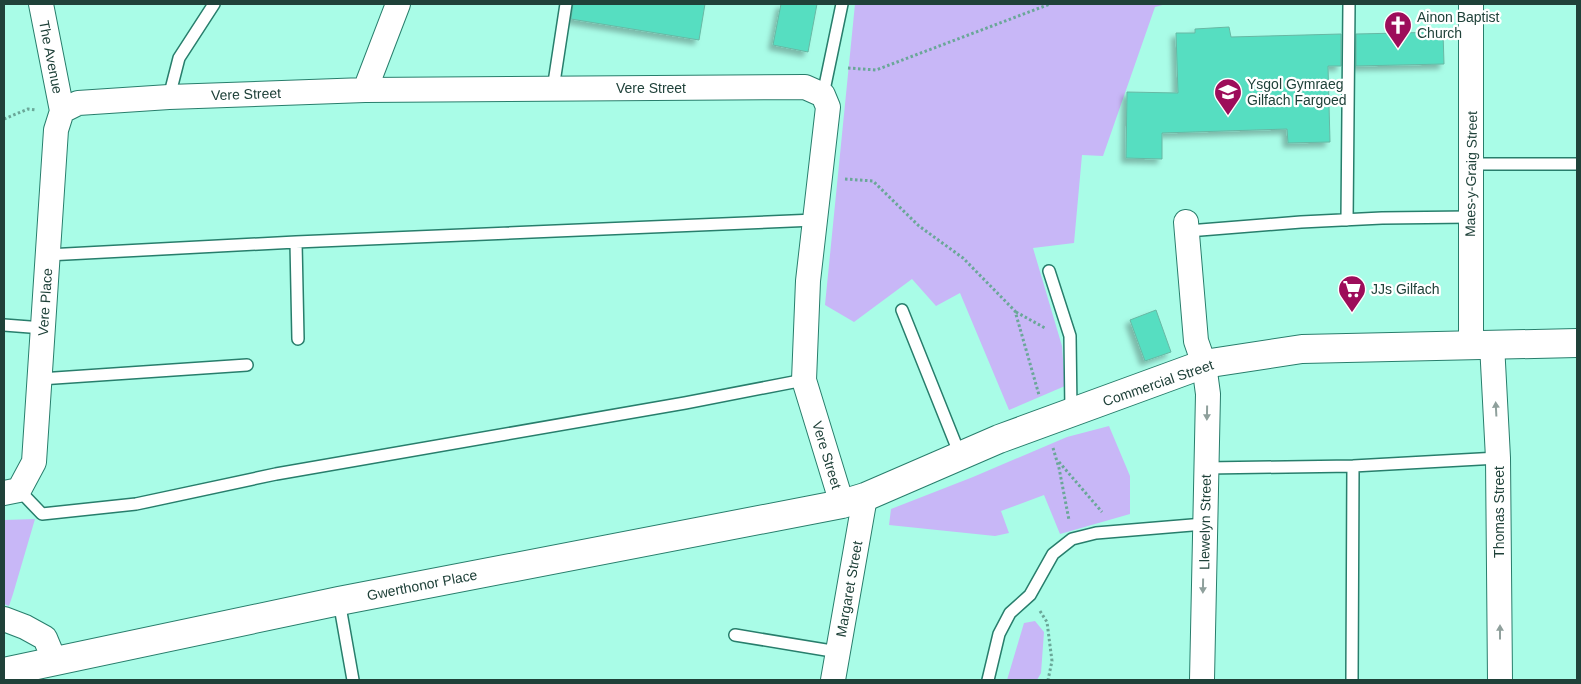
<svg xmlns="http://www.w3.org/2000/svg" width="1581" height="684" viewBox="0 0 1581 684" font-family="Helvetica,sans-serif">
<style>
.green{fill:#c8b7f7}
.building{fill:#57dec1;stroke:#67b8a4;filter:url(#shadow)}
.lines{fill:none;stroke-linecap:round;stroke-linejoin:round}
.service-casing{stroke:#287e6c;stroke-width:14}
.minor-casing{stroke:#287e6c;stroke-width:26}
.tertiary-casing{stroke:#287e6c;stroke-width:30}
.path{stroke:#6aa798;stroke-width:3;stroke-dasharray:2.5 2.5;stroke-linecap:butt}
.service{stroke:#fff;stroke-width:11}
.minor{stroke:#fff;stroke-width:24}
.tertiary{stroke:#fff;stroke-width:28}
.oneway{fill:#8fa09c}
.labels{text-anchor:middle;stroke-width:4.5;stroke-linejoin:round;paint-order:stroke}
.poi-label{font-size:14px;fill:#1f4139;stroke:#fff;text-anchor:start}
.street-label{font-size:14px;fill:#1f4139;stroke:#fff}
</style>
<defs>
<filter id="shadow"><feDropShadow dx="-4.5" dy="4.5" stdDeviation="2.5" flood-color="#0004"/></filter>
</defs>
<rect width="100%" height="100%" fill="#a9fce7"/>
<path class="green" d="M855 4H1166L1155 7 1103 156 1082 155 1074 243 1033 248 1062 346 1065 386 1009 410 960 293 936 306 912 279 854 322 825 305Z
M1109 426 1130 476V514L1060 534 1044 495 1001 511 1009 533 995 536 889 525 891 509 973 477 1067 437Z
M35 519 13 594 9 606 4 604V520Z
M1035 621 1044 632 1041 673 1037 680H1007L1024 623Z"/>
<path class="building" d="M573 4H705L699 40 571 19Z
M781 4H817L808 52 773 45Z
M1229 27 1231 37 1341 34V66H1328L1330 142 1288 143 1287 129 1162 133V159L1126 158 1127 92 1178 93 1176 33H1195V29Z
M1443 32 1444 64 1356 66V34Z
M1156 310 1171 352 1145 361 1130 320Z"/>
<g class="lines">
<g class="service-casing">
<path id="service" d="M553 89 566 4
M823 95 842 4
M169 97 179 58 214 4
M1472 164H1577
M1347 220 1349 4
M1188 231 1301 222 1382 218 1470 217
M296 242 298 339
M47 255 296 242 815 220
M1049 271 1070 336 1071 411
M902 310 960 455
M4 325 43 328
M40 379 247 365
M1206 468 1353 466 1498 458
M19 490 42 514 136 504 276 474 685 403 804 380
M339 601 353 680
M735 635 838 652
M988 680 999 634 1010 613 1030 595 1053 554 1072 539 1096 533 1204 524
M1352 680 1353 466"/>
</g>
<g class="minor-casing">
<path id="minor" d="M365 90 398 4
M62 111 78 103 169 97 365 90 805 87 823 95 828 107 808 281 804 380 842 504
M1186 222 1196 341 1204 364 1208 394 1202 680
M1471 344C1470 231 1472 117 1471 4
M1492 344 1498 458 1500 680
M4 493 19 490 34 462 56 130 62 111 41 4
M4 619 25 627 45 638 55 662
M833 680 865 497"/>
</g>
<g class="tertiary-casing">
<path id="tertiary" d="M4 672 339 601 842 504 865 497 999 439 1204 364 1302 349 1577 343"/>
</g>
<path class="path" d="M848 68 876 70 1050 4
M4 119 28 109 36 110
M845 179 873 181 919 226 963 258 1015 311 1039 395
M1016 312 1045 328
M1053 448 1059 468 1069 520
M1059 462 1102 512
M1040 611 1047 622 1052 661 1048 680"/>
<use href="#service" class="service"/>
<use href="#minor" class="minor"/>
<use href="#tertiary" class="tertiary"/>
</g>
<defs><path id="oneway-solid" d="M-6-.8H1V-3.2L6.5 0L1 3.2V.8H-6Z" transform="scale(1.25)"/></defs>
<g class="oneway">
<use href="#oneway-solid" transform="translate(1496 409) rotate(-93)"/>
<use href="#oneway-solid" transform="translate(1207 413) rotate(91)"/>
<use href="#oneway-solid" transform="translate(1203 586) rotate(91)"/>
<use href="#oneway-solid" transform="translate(1500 632) rotate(-90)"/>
</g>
<defs>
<g id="church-pin" transform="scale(1.4375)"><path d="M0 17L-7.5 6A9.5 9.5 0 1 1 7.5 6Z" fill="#9d0d5a" stroke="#fff"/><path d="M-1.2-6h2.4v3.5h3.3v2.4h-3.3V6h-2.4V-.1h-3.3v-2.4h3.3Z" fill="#fff"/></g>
<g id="school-pin" transform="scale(1.4375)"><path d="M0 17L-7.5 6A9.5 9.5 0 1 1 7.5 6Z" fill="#9d0d5a" stroke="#fff"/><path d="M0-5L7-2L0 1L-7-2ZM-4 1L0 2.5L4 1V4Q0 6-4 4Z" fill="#fff"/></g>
<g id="supermarket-pin" transform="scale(1.4375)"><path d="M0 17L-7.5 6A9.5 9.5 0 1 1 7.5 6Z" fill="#9d0d5a" stroke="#fff"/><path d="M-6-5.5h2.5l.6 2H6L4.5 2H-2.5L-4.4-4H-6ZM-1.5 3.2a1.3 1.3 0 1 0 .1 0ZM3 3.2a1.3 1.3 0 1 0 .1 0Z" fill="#fff"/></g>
</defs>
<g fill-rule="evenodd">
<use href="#church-pin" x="1398" y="25"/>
<use href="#school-pin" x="1228" y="92"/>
<use href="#supermarket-pin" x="1352" y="289"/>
</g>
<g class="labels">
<g class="poi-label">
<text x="1417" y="22">Ainon Baptist<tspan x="1417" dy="16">Church</tspan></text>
<text x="1247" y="89">Ysgol Gymraeg<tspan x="1247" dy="16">Gilfach Fargoed</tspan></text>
<text x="1371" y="294">JJs Gilfach</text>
</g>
<g class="street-label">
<text transform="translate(51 57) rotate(79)" y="5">The Avenue</text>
<text x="651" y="93">Vere Street</text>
<text transform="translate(246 94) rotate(-2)" y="5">Vere Street</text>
<text transform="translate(1471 174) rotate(-89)" y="5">Maes-y-Graig Street</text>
<text transform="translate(45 302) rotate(-86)" y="5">Vere Place</text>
<text transform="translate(1158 383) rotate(-19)" y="5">Commercial Street</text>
<text transform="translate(827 455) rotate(73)" y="5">Vere Street</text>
<text transform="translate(1499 512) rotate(-90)" y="5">Thomas Street</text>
<text transform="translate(1205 522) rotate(-89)" y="5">Llewelyn Street</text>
<text transform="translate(422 585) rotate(-11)" y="5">Gwerthonor Place</text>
<text transform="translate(849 589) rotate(-80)" y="5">Margaret Street</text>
</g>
</g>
<rect width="1581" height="684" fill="none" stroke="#1f4139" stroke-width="10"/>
</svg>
